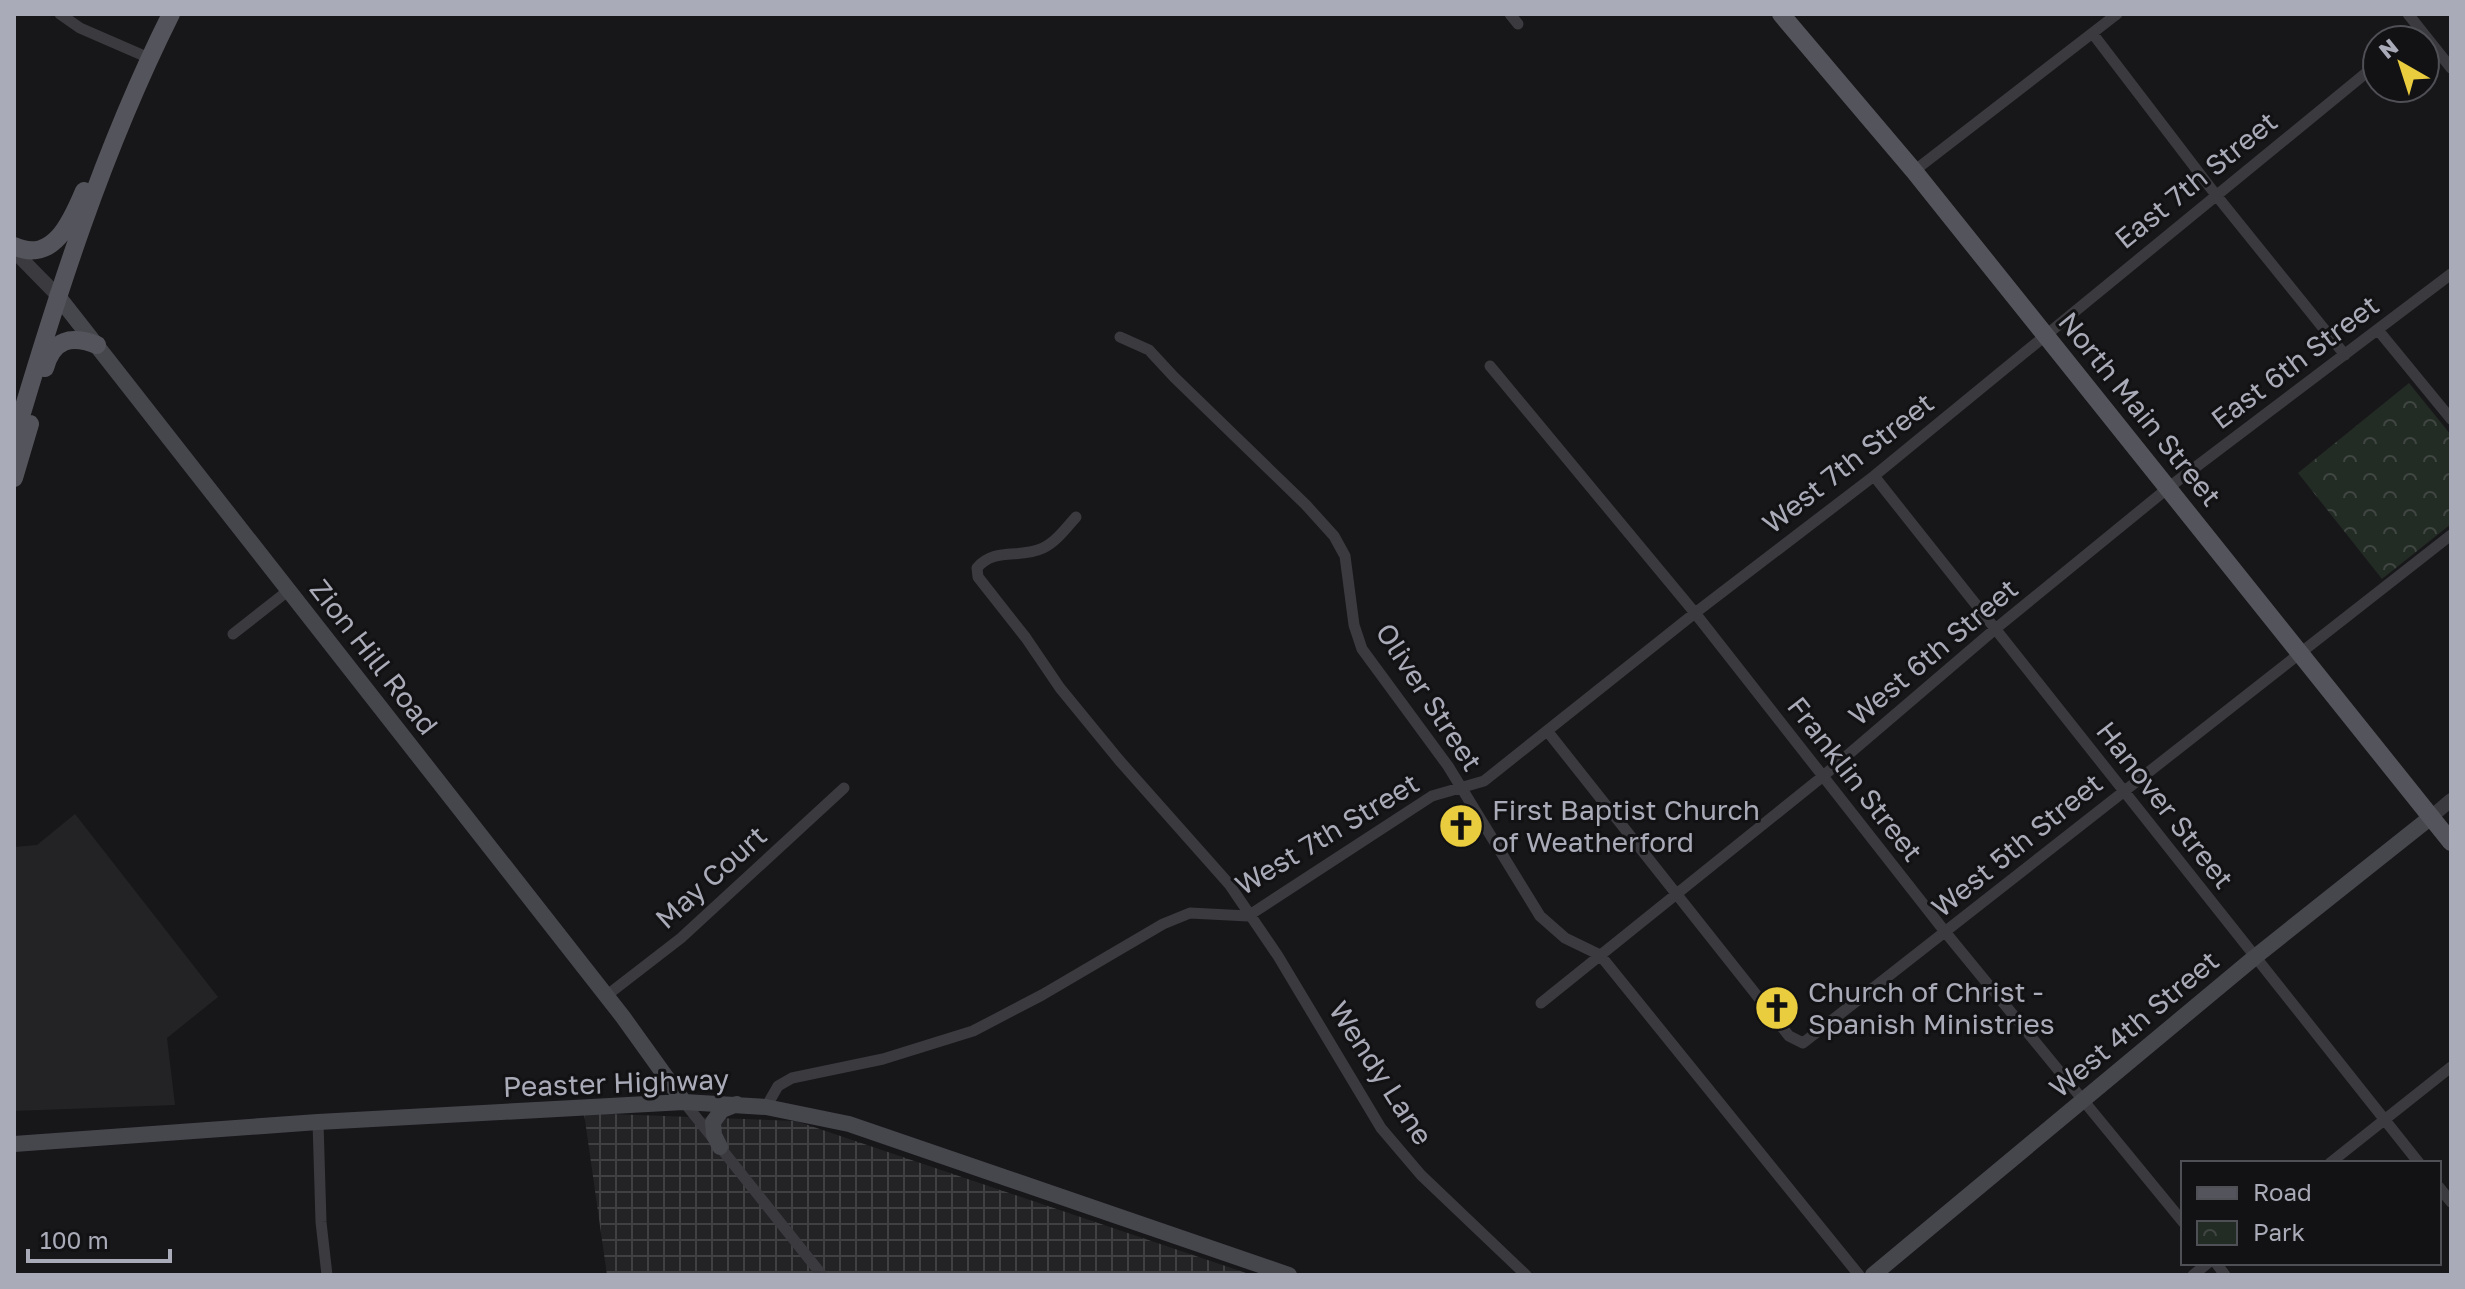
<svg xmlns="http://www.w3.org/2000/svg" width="2465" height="1289" viewBox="0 0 2465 1289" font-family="'Golos Text',sans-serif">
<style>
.built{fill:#232326}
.industrial{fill:url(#industrial-grid)}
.park{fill:url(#park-crowns)}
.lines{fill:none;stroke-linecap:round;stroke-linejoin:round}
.minor{stroke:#3a3a3f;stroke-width:11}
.tertiary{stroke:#3a3a3f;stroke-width:14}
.secondary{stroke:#46474d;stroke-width:16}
.primary{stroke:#54545c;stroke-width:18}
.labels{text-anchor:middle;stroke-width:6;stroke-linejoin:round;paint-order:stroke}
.street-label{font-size:28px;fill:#aaabb8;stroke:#121214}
.poi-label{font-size:28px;fill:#aaabb8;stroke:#121214;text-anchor:start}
</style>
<defs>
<pattern id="industrial-grid" width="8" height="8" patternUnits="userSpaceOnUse" patternTransform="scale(2)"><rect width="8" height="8" fill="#232326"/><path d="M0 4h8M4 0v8" fill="none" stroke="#404043"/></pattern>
<pattern id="park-crowns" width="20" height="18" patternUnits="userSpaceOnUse" patternTransform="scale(2)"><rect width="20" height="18" fill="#232b25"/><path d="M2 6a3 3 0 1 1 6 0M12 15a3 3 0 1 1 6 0" fill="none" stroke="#404743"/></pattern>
</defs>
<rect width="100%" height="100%" fill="#171719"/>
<path class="built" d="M75 814 218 997 167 1038 175 1105 14 1111V847L37 845Z"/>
<path class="industrial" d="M584 1113 796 1121 1252 1275H607Z"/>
<path class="park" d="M2409 383 2451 435V524L2382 579 2298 473Z"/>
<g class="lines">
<path class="minor" d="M60 14 80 28 149 58
M1510 14 1518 24
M2408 14 2451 68
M2093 34 2216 195 2345 355
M2406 40 2419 29
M1914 171 2117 14
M2378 330 2451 419
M1120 337 1149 350 1174 377 1306 505 1334 536 1345 556 1354 625 1362 649 1448 766 1540 916 1565 938 1600 955 1859 1275
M1490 366 1695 613 1946 933 2183 1222
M1874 476 2419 1163
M1076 517C1066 528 1056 542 1043 548 1020 559 994 547 977 568L978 577 1026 638 1060 688 1119 760 1229 884 1278 956 1381 1128 1421 1175 1526 1275
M233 634 289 590
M1548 732 1789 1036 1803 1043 2451 535
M606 996 681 938 844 788
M1541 1003 1822 777 1994 630 2168 488 2451 274
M684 1102 822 1275
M766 1107 778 1086 792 1078 883 1059 973 1031 1042 995 1163 924 1190 913 1248 916 1432 796 1484 781 1695 613 1874 476 2377 64
M318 1122 321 1222 327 1275
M2330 1163 2451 1067
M2439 1187 2451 1202
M2216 1263 2225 1275
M2193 1275 2208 1263"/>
<path class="tertiary" d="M14 251 57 295
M2431 817 2451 800"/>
<path class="secondary" d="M57 295 623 1017 684 1102
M14 1144 318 1122 684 1102 766 1107 849 1124 1289 1275
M720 1147 714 1135 713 1122 722 1110 737 1104
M1873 1275 2255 957 2431 817"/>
<path class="primary" d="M1781 14 1914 171 2451 842
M14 246C53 264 71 222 84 191
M45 368C53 339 71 335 97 345
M14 440C57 294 103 150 171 14
M14 478 30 424"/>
</g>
<defs>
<g id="church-disc" transform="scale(2.3)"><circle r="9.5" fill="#e9cd3e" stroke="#121214"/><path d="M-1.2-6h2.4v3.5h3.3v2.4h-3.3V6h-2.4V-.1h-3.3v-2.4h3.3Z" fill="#111"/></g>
</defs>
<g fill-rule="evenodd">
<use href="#church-disc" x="1461" y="826"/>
<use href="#church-disc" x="1777" y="1008"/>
</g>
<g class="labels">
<g class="street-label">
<text transform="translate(2196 180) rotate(-39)" y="10">East 7th Street</text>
<text transform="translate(2295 362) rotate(-37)" y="10">East 6th Street</text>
<text transform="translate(2140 409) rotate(51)" y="10">North Main Street</text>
<text transform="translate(1848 463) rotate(-38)" y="10">West 7th Street</text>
<text transform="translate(1933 652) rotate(-40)" y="10">West 6th Street</text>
<text transform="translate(374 657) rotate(52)" y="10">Zion Hill Road</text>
<text transform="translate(1429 697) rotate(57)" y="10">Oliver Street</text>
<text transform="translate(1855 779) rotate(52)" y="10">Franklin Street</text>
<text transform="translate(2165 805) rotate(52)" y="10">Hanover Street</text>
<text transform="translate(1327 834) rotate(-31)" y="10">West 7th Street</text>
<text transform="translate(2017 845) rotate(-39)" y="10">West 5th Street</text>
<text transform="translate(711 877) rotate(-42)" y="10">May Court</text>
<text transform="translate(2134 1024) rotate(-40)" y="10">West 4th Street</text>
<text transform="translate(1381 1073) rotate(57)" y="10">Wendy Lane</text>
<text transform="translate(616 1083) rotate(-2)" y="10">Peaster Highway</text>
</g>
<g class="poi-label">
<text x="1492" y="820">First Baptist Church<tspan x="1492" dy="32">of Weatherford</tspan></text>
<text x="1808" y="1002">Church of Christ -<tspan x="1808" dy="32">Spanish Ministries</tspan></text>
</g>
</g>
<rect width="2465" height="1289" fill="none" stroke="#aaabb8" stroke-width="32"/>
<rect x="2181" y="1161" width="260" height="104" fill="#121214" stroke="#4f4f56" stroke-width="2"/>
<rect x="2197" y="1187" width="40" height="12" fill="#54545c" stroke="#4f4f56" stroke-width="2"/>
<text x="2253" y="1201" font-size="24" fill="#aaabb8">Road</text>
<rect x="2197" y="1221" width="40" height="24" fill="url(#park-crowns)" stroke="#4f4f56" stroke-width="2"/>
<text x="2253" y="1241" font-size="24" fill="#aaabb8">Park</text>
<g transform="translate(2401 64) rotate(321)"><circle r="38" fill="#121214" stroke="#4f4f56" stroke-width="2"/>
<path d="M0-6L14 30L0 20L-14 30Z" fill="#e9cd3e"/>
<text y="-12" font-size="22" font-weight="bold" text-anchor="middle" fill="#aaabb8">N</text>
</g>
<path d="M28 1249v12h142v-12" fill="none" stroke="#aaabb8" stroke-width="4"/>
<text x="40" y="1249" font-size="24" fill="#aaabb8" stroke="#121214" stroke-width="6" paint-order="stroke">100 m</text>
</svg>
